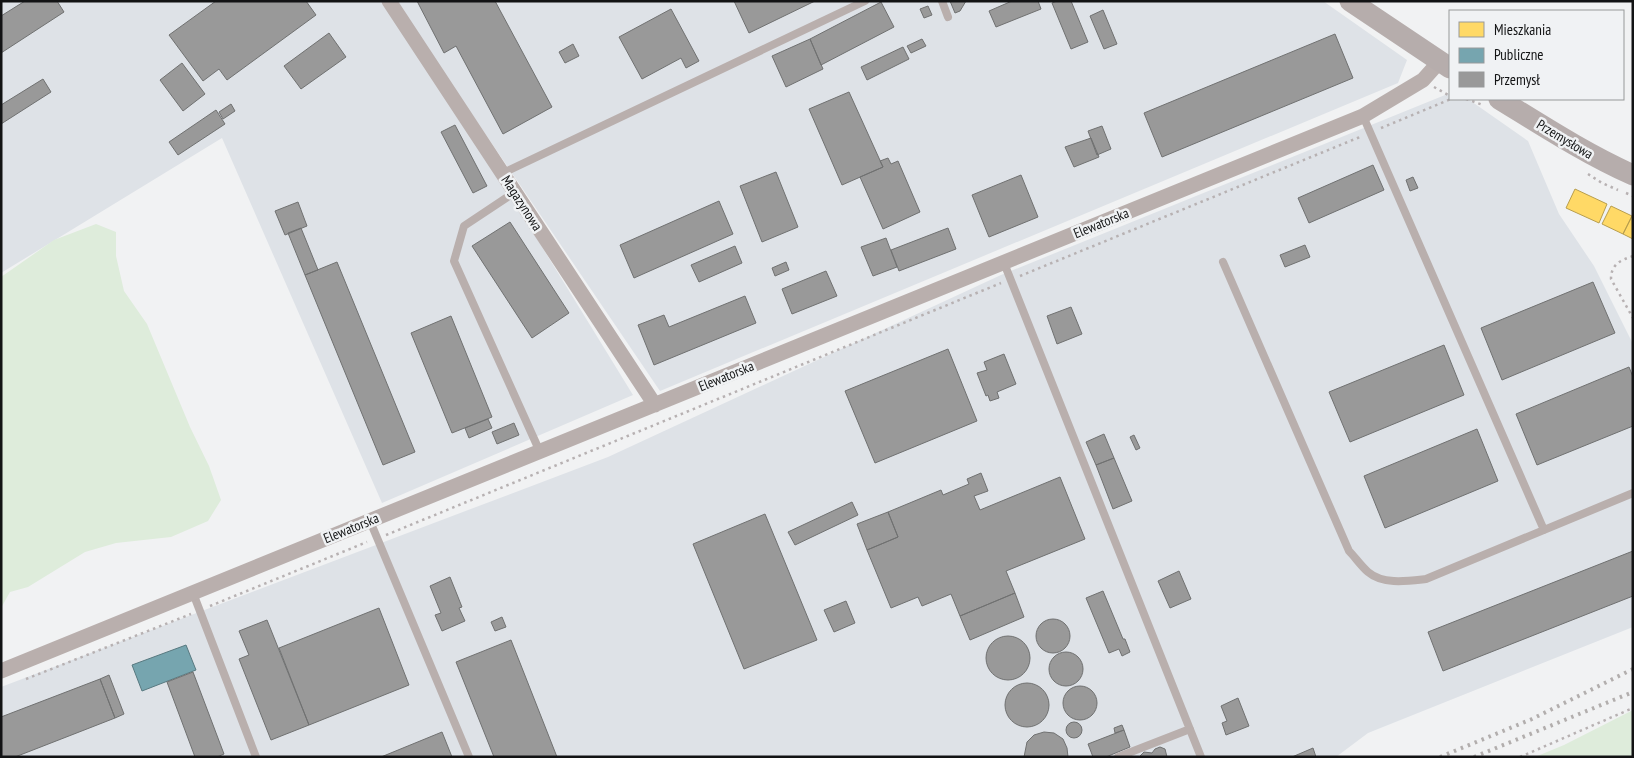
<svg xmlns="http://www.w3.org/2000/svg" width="1634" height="758" viewBox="0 0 1634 758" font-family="'PT Sans Narrow',sans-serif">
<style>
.built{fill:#dee2e7}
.green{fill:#deecdb}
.homes{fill:#ffd966;stroke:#b89e4d}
.public{fill:#76a5af;stroke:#587980}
.industry{fill:#999;stroke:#707171}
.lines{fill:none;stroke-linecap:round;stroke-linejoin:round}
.path{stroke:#b7b1b2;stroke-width:2.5;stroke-dasharray:2.5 4;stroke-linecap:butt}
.lane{stroke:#b9afad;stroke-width:8}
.street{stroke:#b9afad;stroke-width:15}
.secondary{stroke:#b6adac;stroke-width:21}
.rail{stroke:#b2aead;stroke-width:4;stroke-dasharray:2.5 5;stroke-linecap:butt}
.labels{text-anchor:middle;stroke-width:5;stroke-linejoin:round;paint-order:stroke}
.street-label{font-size:14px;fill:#121314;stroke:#f0f2f4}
</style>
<rect width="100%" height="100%" fill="#f1f2f3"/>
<path class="built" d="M1 1H391L633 395 382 503 222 138 1 273Z
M395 1H1323L1407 60 1398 83 660 391Z
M1450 93V99H1468L1528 141 1559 214 1594 266 1633 344V627L1368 733 1336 757H1V687L608 457 1001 275Z"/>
<path class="green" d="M96 224 116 232V256L124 291 147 324 190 427 209 466 221 500 208 521 171 537 116 543 85 552 28 587 10 592 1 608V277L54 240Z
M1633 710V757H1535L1564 745Z"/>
<path class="homes" d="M1575 189 1607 204 1599 223 1566 208Z
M1611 206 1632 216 1623 234 1602 224Z
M1632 216H1633V239L1623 234Z"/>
<path class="public" d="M186 645 196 670 142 691 132 665Z"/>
<path class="industry" d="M25 1H57L64 12 1 53V16Z
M216 1H306L316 15 227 80 219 69 203 81 169 35Z
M417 1H495L552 107 503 134 456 46 444 53Z
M734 1H815L749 33Z
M950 1H966L960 11 955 13Z
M1012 1H1038L1041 9 996 27 989 11Z
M1057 1H1071L1088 42 1071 49 1052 3Z
M881 2 894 27 821 65 810 39Z
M928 6 932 15 924 18 920 9Z
M671 9 699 61 686 68 681 58 642 79 619 37Z
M1103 10 1117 44 1104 49 1090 16Z
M329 33 346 57 301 89 284 66Z
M1335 34 1353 78 1162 157 1144 113Z
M810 39 823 69 786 87 772 56Z
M922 39 926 46 911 53 907 46Z
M573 44 579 56 565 63 559 52Z
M903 47 909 59 867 80 861 67Z
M182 63 205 94 183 111 160 80Z
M43 79 51 92 1 124V105Z
M849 92 883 167 842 185 809 109Z
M231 104 235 111 223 119 219 112Z
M216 110 225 124 178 155 169 142Z
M455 125 487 186 473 193 441 132Z
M1102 126 1111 149 1097 155 1088 131Z
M1091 138 1099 157 1074 167 1065 147Z
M888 158 891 164 898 161 920 212 883 229 860 177 883 167 880 161Z
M1373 165 1384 190 1309 223 1298 198Z
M776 172 798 227 762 242 740 186Z
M1021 175 1038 217 989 237 972 195Z
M1413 177 1418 188 1410 191 1406 180Z
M719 201 733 234 634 278 620 245Z
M298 202 307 226 285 235 275 211Z
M510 222 569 313 532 338 472 246Z
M301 228 318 270 305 275 288 233Z
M948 228 956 249 899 271 891 250Z
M886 238 897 267 873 276 861 247Z
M1305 245 1310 257 1285 267 1280 255Z
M735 246 742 263 699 282 691 265Z
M337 262 415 452 383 465 305 275Z
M786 262 789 270 775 276 772 268Z
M826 271 837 296 792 314 782 289Z
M1593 282 1615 333 1502 380 1481 328Z
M745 296 756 323 654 365 638 325 664 315 669 327Z
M1071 307 1082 334 1057 344 1047 316Z
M451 316 492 417 452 433 411 333Z
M1444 345 1464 395 1350 442 1329 392Z
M948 349 977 421 875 463 845 391Z
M1004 354 1016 384 997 392 999 398 990 401 988 395 986 396 977 373 987 370 984 362Z
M1629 367 1633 377V426L1537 465 1516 414Z
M488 419 492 428 469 438 465 428Z
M514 423 519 435 497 444 492 432Z
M1477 429 1498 481 1385 528 1364 476Z
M1104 434 1114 458 1096 465 1086 442Z
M1134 435 1140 448 1136 450 1130 437Z
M1114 458 1132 501 1113 509 1096 465Z
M981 473 988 491 974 496 980 510 1060 477 1085 539 1006 571 1015 593 960 616 951 594 922 606 918 597 891 608 867 550 898 537 888 512 941 490 943 495 969 484 967 479Z
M852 502 858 515 795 545 788 532Z
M888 512 898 537 867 550 857 524Z
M765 514 817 640 744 669 693 544Z
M1633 551V596L1443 671 1428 632Z
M1179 571 1191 599 1170 608 1158 581Z
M450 577 462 607 459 608 465 621 442 631 435 615 441 613 430 586Z
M1103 591 1123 639H1125L1130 652 1122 656 1119 649 1109 653 1086 598Z
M1015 593 1024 617 970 640 960 616Z
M846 601 855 623 834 632 824 610Z
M379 608 409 685 309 725 279 648Z
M502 617 506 627 495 631 491 622Z
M1036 636a17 17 0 1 1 34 0a17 17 0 1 1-34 0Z
M267 620 309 725 271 740 239 659 249 655 239 631Z
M986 658a22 22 0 1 1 44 0a22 22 0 1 1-44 0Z
M511 640 557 757H494L456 662Z
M1049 669a17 17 0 1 1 34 0a17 17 0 1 1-34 0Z
M193 672 224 754 217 757H195L167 682Z
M109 675 124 714 115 718 100 679Z
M100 679 115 718 15 757H1V717Z
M1005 705a22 22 0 1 1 44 0a22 22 0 1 1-44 0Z
M1063 703a17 17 0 1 1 34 0a17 17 0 1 1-34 0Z
M1238 698 1249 726 1226 735 1222 723 1227 721 1221 706Z
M1066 730a8 8 0 1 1 16 0a8 8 0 1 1-16 0Z
M1122 725 1124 730 1115 733 1114 728Z
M1124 730 1130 747 1106 757H1093L1088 744Z
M442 732 452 757H381Z
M1044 732 1054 733 1063 739 1067 748 1068 757H1024L1027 742 1034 735Z
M1160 747 1165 749 1167 757H1139L1144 752 1152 753 1155 749Z
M1313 748 1316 757H1292Z"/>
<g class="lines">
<path class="path" d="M1434 87 1450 96
M1466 99 1483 105
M1381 128 1451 99
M1588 174 1602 183 1618 190
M1626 193 1633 196
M1633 256C1621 260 1611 264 1611 279L1633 318
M1020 276 1360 137
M386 535 1001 283
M210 606 367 542
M26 679 191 614
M1520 757 1633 708"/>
<path class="lane" d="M942 1 948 17
M1363 116 1544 530
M503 173 865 1
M515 192 464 226 454 261 540 452
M1223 262 1349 551C1355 557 1361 566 1368 572 1383 585 1408 581 1426 579L1633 493
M1004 263 1201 757
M370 521 469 757
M193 593 256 757
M1118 757 1190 729"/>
<path class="street" d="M389 1 655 405
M1 671 1363 116 1423 80 1440 61"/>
<path class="secondary" d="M1350 1 1450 68
M1499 99C1543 126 1586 154 1633 175"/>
<path class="rail" d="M1440 757 1532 719 1633 669
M1474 757 1633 692"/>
</g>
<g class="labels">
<g class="street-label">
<text transform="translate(1565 139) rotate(31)" y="5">Przemysłowa</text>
<text transform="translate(522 203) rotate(57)" y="5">Magazynowa</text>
<text transform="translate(1101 223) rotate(-22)" y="5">Elewatorska</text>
<text transform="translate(726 376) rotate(-22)" y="5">Elewatorska</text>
<text transform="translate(351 528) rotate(-22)" y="5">Elewatorska</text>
</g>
</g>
<rect width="1634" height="758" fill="none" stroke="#121314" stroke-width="5"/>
<rect x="1449" y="10" width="175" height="90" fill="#f0f2f4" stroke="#97999a"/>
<rect x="1459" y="22" width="25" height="15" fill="#ffd966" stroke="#97999a"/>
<text x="1494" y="35" font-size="15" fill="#121314">Mieszkania</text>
<rect x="1459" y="48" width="25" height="15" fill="#76a5af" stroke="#97999a"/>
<text x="1494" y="60" font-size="15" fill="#121314">Publiczne</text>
<rect x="1459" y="72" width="25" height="15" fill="#999999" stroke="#97999a"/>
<text x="1494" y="85" font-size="15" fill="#121314">Przemysł</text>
</svg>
